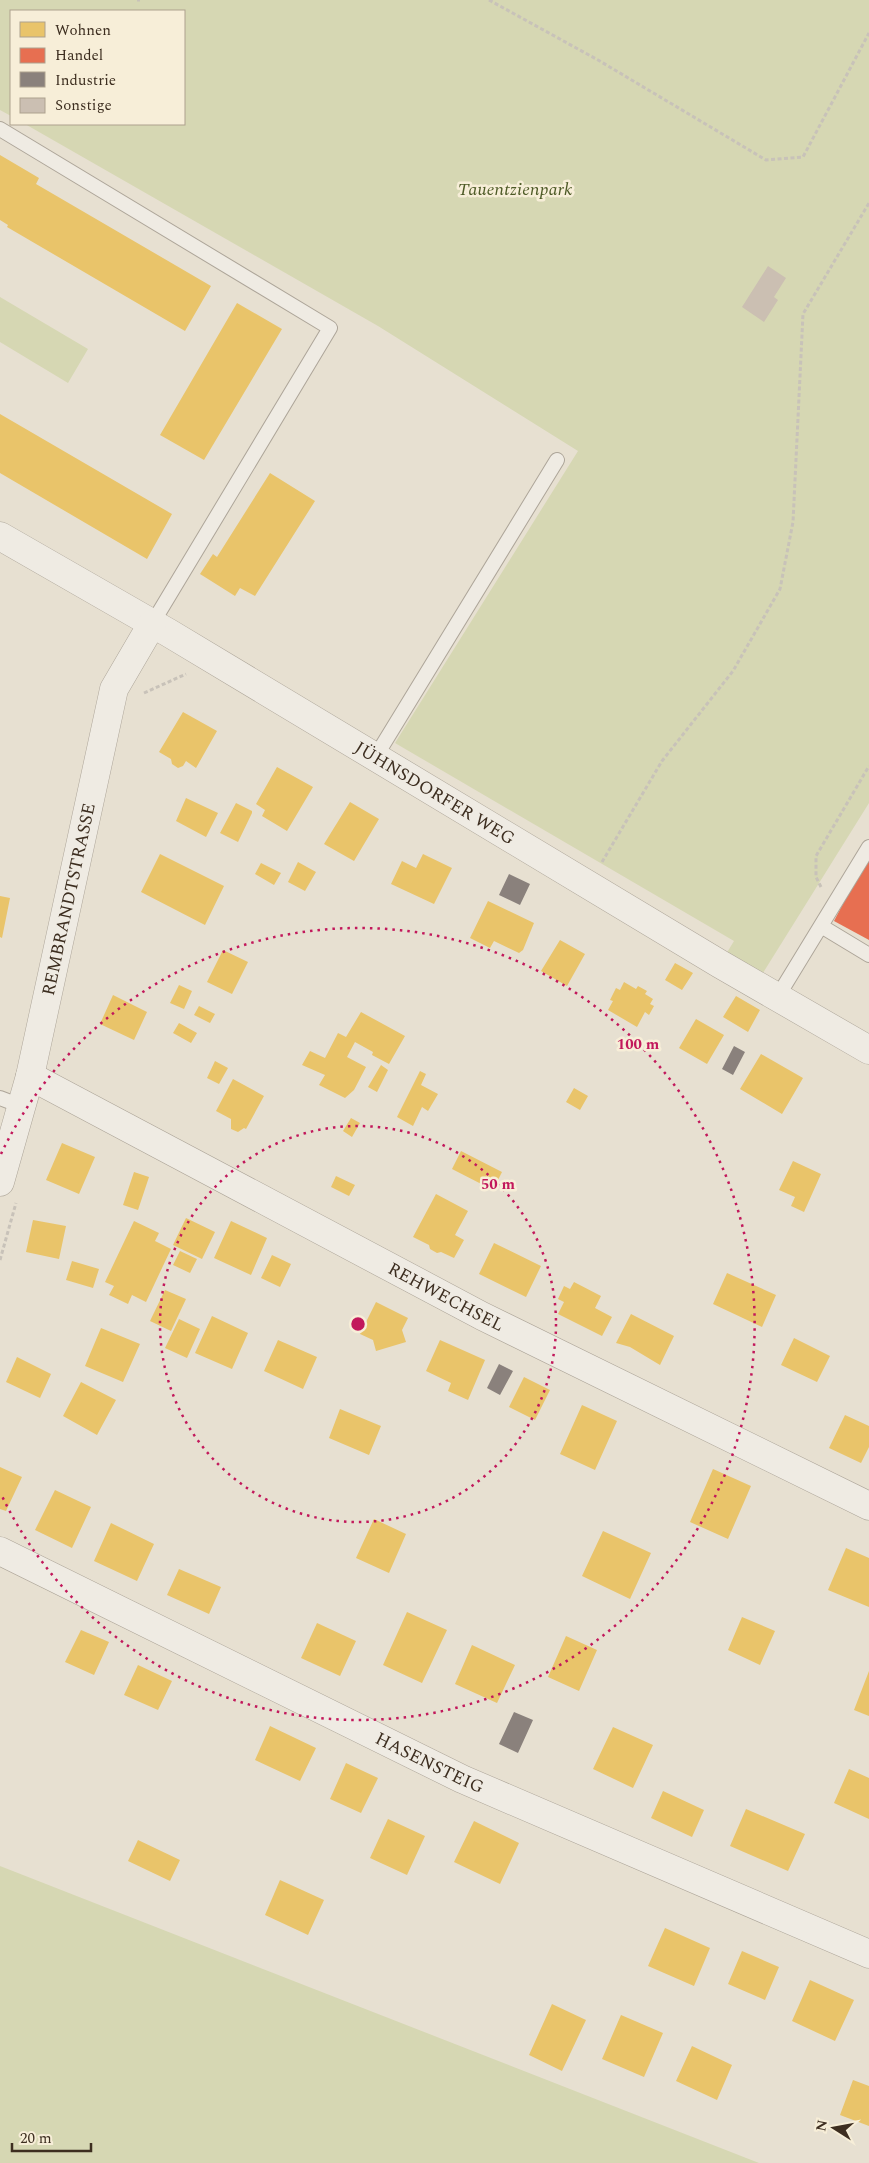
<svg xmlns="http://www.w3.org/2000/svg" width="869" height="2163" viewBox="0 0 869 2163" font-family="Spectral,serif">
<style>
.green{fill:#d6d7b3}
.homes{fill:#e9c46a}
.shops{fill:#e76f51}
.industry{fill:#8a817c}
.building{fill:#cbbfb2}
.lines{fill:none;stroke-linecap:round;stroke-linejoin:round}
.lane-casing{stroke:#ada599;stroke-width:16}
.street-casing{stroke:#ada599;stroke-width:29}
.path{stroke:#c8c2b9;stroke-width:3;stroke-dasharray:4 2.5;stroke-linecap:butt}
.lane{stroke:#efebe3;stroke-width:14}
.street{stroke:#efebe3;stroke-width:28}
.ring{fill:none;stroke:#c2185b;stroke-width:2.5;stroke-dasharray:2.5 5}
.labels{text-anchor:middle;stroke-width:5;stroke-linejoin:round;paint-order:stroke}
.park-label{font-size:18px;font-style:italic;fill:#4d5a26;stroke:#f7eed8}
.street-label{font-size:18px;fill:#3d2e20;stroke:#f7eed8}
.centre{fill:#c2185b;stroke:#f7eed8;stroke-width:2.5}
.ring-label{font-size:15px;text-anchor:middle;font-weight:bold;fill:#c2185b;stroke:#f7eed8;stroke-width:5;stroke-linejoin:round;paint-order:stroke}
</style>
<rect width="100%" height="100%" fill="#e7e0d1"/>
<path class="green" d="M0 0H869V803L756 984 720 964 734 941 395 743 578 451 378 326 25 124H184V11H11V116L0 110Z
M0 297 88 349 68 383 0 342Z
M0 1866 759 2163H0Z"/>
<path class="homes" d="M0 155 39 178 36 184 211 286 185 331 7 227 8 225 0 220Z
M237 303 282 329 204 460 160 435Z
M0 414 172 514 147 559 0 473Z
M270 473 315 501 255 596 240 588 235 596 200 574 213 554 217 557Z
M183 712 217 731 196 768 186 761 183 766 178 768 172 764 171 759 159 752Z
M277 767 313 787 287 831 262 816 265 810 256 804Z
M186 798 218 813 206 837 176 821Z
M350 802 379 819 354 861 324 844Z
M236 803 252 811V813L238 842 220 833Z
M160 854 224 886 205 925 141 892Z
M423 854 452 868 434 904 391 884 402 861 416 868Z
M298 862 316 872 305 891 288 882Z
M261 863 281 873 274 885 255 874Z
M0 896 10 898 2 938 0 937Z
M488 901 534 923 523 950 519 953 494 941 490 948 470 938Z
M560 940 585 954 567 986 541 971Z
M223 950 248 962 232 994 207 982Z
M675 963 693 973 682 990 665 980Z
M624 982 636 989 638 986 647 991 645 994 653 999 650 1004 654 1006 649 1015 645 1012 637 1027 608 1010 613 1001 610 1000 616 988 620 990Z
M179 985 192 991 184 1009 170 1003Z
M113 995 147 1012 134 1040 100 1024Z
M736 996 760 1010 748 1032 723 1017Z
M199 1006 215 1014 210 1023 194 1015Z
M361 1012 405 1036 389 1064 372 1055 373 1052 355 1042 347 1057 366 1067 354 1090 345 1098 319 1085 325 1075 302 1065 310 1051 325 1058 338 1033 346 1037Z
M696 1019 724 1035 707 1064 679 1048Z
M179 1023 197 1033 191 1043 173 1033Z
M761 1054 803 1078 782 1114 740 1089Z
M215 1061 228 1068 219 1084 207 1078Z
M381 1065 388 1070 377 1092 368 1087Z
M420 1071 426 1074 421 1085 438 1094 428 1111 422 1107 413 1126 397 1117Z
M233 1079 264 1096 246 1129 244 1128 238 1132 231 1129V1119L216 1111Z
M574 1088 588 1096 580 1110 566 1102Z
M351 1118 360 1123 352 1137 343 1131Z
M62 1143 95 1157 79 1194 46 1180Z
M461 1151 502 1172 493 1190 452 1169Z
M793 1161 821 1174 804 1212 791 1206 795 1197 779 1190Z
M134 1172 149 1177 138 1210 123 1205Z
M336 1176 355 1185 349 1196 331 1187Z
M436 1194 468 1211 455 1235 464 1240 454 1258 441 1252 437 1253 430 1249 429 1245 413 1237Z
M186 1218 215 1232 202 1259 173 1245Z
M33 1220 66 1226 59 1259 26 1252Z
M134 1221 159 1233 155 1241 171 1249 146 1302 132 1295 128 1304 109 1295 114 1286 105 1282Z
M231 1221 267 1238 251 1275 214 1258Z
M494 1243 541 1266 526 1297 479 1274Z
M180 1251 197 1259 190 1273 173 1265Z
M272 1255 291 1264 280 1287 261 1278Z
M72 1261 99 1269 93 1288 66 1280Z
M727 1273 776 1295 762 1327 713 1304Z
M574 1282 601 1296 595 1308 612 1317 602 1336 558 1314 564 1302 558 1299 564 1286 570 1289Z
M165 1290 186 1299 171 1331 150 1321Z
M376 1302 408 1318 402 1330 406 1342 376 1351 373 1340 360 1334Z
M631 1314 674 1336 660 1365 630 1347 616 1343Z
M212 1316 248 1333 232 1369 195 1353Z
M179 1319 200 1329 187 1358 165 1348Z
M101 1328 140 1344 123 1382 85 1366Z
M794 1338 830 1356 817 1382 781 1365Z
M278 1340 317 1357 303 1389 264 1371Z
M440 1340 485 1360 468 1400 448 1391 451 1383 426 1371Z
M17 1357 51 1374 40 1398 6 1382Z
M524 1377 550 1390 535 1420 509 1407Z
M81 1382 116 1400 97 1435 63 1416Z
M582 1405 617 1421 595 1470 560 1454Z
M340 1409 381 1426 369 1455 329 1438Z
M845 1415 869 1426V1447L861 1463 829 1448Z
M0 1467 22 1477 6 1511 0 1509Z
M713 1469 751 1486 728 1539 690 1522Z
M55 1490 91 1507 72 1548 35 1530Z
M374 1519 406 1534 389 1573 356 1558Z
M111 1523 154 1544 137 1581 94 1561Z
M603 1531 651 1553 630 1599 582 1576Z
M846 1548 869 1558V1607L828 1590Z
M179 1569 221 1587 209 1614 167 1595Z
M407 1612 447 1630 422 1683 383 1665Z
M742 1617 775 1631 760 1665 728 1650Z
M317 1623 356 1641 340 1676 301 1658Z
M81 1630 109 1642 94 1675 65 1662Z
M566 1636 597 1650 579 1691 548 1677Z
M472 1645 515 1665 497 1703 455 1684Z
M138 1665 172 1681 158 1710 124 1695Z
M869 1671V1716L854 1710Z
M270 1726 316 1748 300 1781 255 1760Z
M613 1727 653 1745 633 1788 593 1769Z
M346 1763 378 1778 361 1813 330 1799Z
M849 1769 869 1778V1819L834 1803Z
M663 1791 704 1810 692 1837 651 1818Z
M746 1809 805 1834 788 1871 730 1846Z
M388 1819 425 1836 407 1875 370 1858Z
M474 1821 519 1843 500 1884 454 1862Z
M138 1840 180 1860 170 1881 128 1861Z
M280 1880 324 1900 308 1935 265 1915Z
M665 1928 710 1948 694 1986 648 1966Z
M742 1951 779 1967 765 2000 728 1984Z
M810 1980 854 2000 835 2041 792 2021Z
M552 2004 586 2020 562 2071 529 2055Z
M621 2015 663 2033 644 2077 602 2059Z
M692 2046 732 2065 717 2100 676 2081Z
M853 2080 869 2086V2126L840 2115Z"/>
<path class="shops" d="M869 854V940L834 921Z"/>
<path class="industry" d="M509 874 530 884 520 905 499 895Z
M734 1046 745 1052 733 1075 722 1069Z
M499 1364 513 1371 500 1395 487 1388Z
M514 1712 533 1720 518 1753 499 1744Z"/>
<path class="building" d="M768 266 786 278 774 297 778 300 764 322 742 307Z"/>
<g class="lines">
<g class="lane-casing">
<path id="lane" d="M0 129 330 328 152 624
M376 756 557 460
M821 926 869 955
M778 996 869 847
M0 1098 21 1106"/>
</g>
<g class="street-casing">
<g id="street">
<path id="s1" d="M0 536 169 633 720 964 869 1050"/>
<path id="s2" d="M30 1076 482 1316 869 1506"/>
<path id="s3" d="M0 1182 30 1076 114 689 152 624"/>
<path id="s4" d="M0 1551 462 1779 869 1954"/>
</g>
</g>
<path class="path" d="M137 0H140
M489 0 598 60 766 160 803 157 869 33
M144 693 186 674
M602 862 662 761 733 671 780 589 793 522 803 314 869 203
M821 887 816 877V856L869 766
M0 1260 16 1203"/>
<use href="#lane" class="lane"/>
<use href="#street" class="street"/>
</g>
<g class="ring">
<circle cx="358" cy="1324" r="198"/>
<path d="M1 1154A396 396 0 1 1 1 1494"/>
</g>
<g class="labels">
<g class="park-label">
<text x="515" y="195">Tauentzienpark</text>
</g>
<g class="street-label">
<text dy="6" stroke="none"><textPath href="#s1" startOffset="505">JÜHNSDORFER WEG</textPath></text>
<text dy="6" stroke="none"><textPath href="#s3" startOffset="291">REMBRANDTSTRASSE</textPath></text>
<text dy="6" stroke="none"><textPath href="#s2" startOffset="471">REHWECHSEL</textPath></text>
<text dy="6" stroke="none"><textPath href="#s4" startOffset="479">HASENSTEIG</textPath></text>
</g>
</g>
<circle cx="358" cy="1324" r="8" class="centre"/>
<g class="ring-label">
<text x="638" y="1049">100 m</text>
<text x="498" y="1189">50 m</text>
</g>
<rect x="10" y="10" width="175" height="115" fill="#f7eed8" stroke="#ada18e"/>
<rect x="20" y="22" width="25" height="15" fill="#e9c46a" stroke="#ada18e"/>
<text x="55" y="35" font-size="15" fill="#3d2e20">Wohnen</text>
<rect x="20" y="48" width="25" height="15" fill="#e76f51" stroke="#ada18e"/>
<text x="55" y="60" font-size="15" fill="#3d2e20">Handel</text>
<rect x="20" y="72" width="25" height="15" fill="#8a817c" stroke="#ada18e"/>
<text x="55" y="85" font-size="15" fill="#3d2e20">Industrie</text>
<rect x="20" y="98" width="25" height="15" fill="#cbbfb2" stroke="#ada18e"/>
<text x="55" y="110" font-size="15" fill="#3d2e20">Sonstige</text>
<g transform="translate(834 2128) rotate(281)" stroke="#f7eed8" stroke-width="4" paint-order="stroke">
<path d="M0-4L9 19L0 12L-9 19Z" fill="#3d2e20"/>
<text y="-8" font-size="14" font-weight="bold" text-anchor="middle" fill="#3d2e20">N</text>
</g>
<path d="M12 2143v8h79v-8" fill="none" stroke="#3d2e20" stroke-width="2.5"/>
<text x="20" y="2143" font-size="15" fill="#3d2e20" stroke="#f7eed8" stroke-width="4" paint-order="stroke">20 m</text>
</svg>
